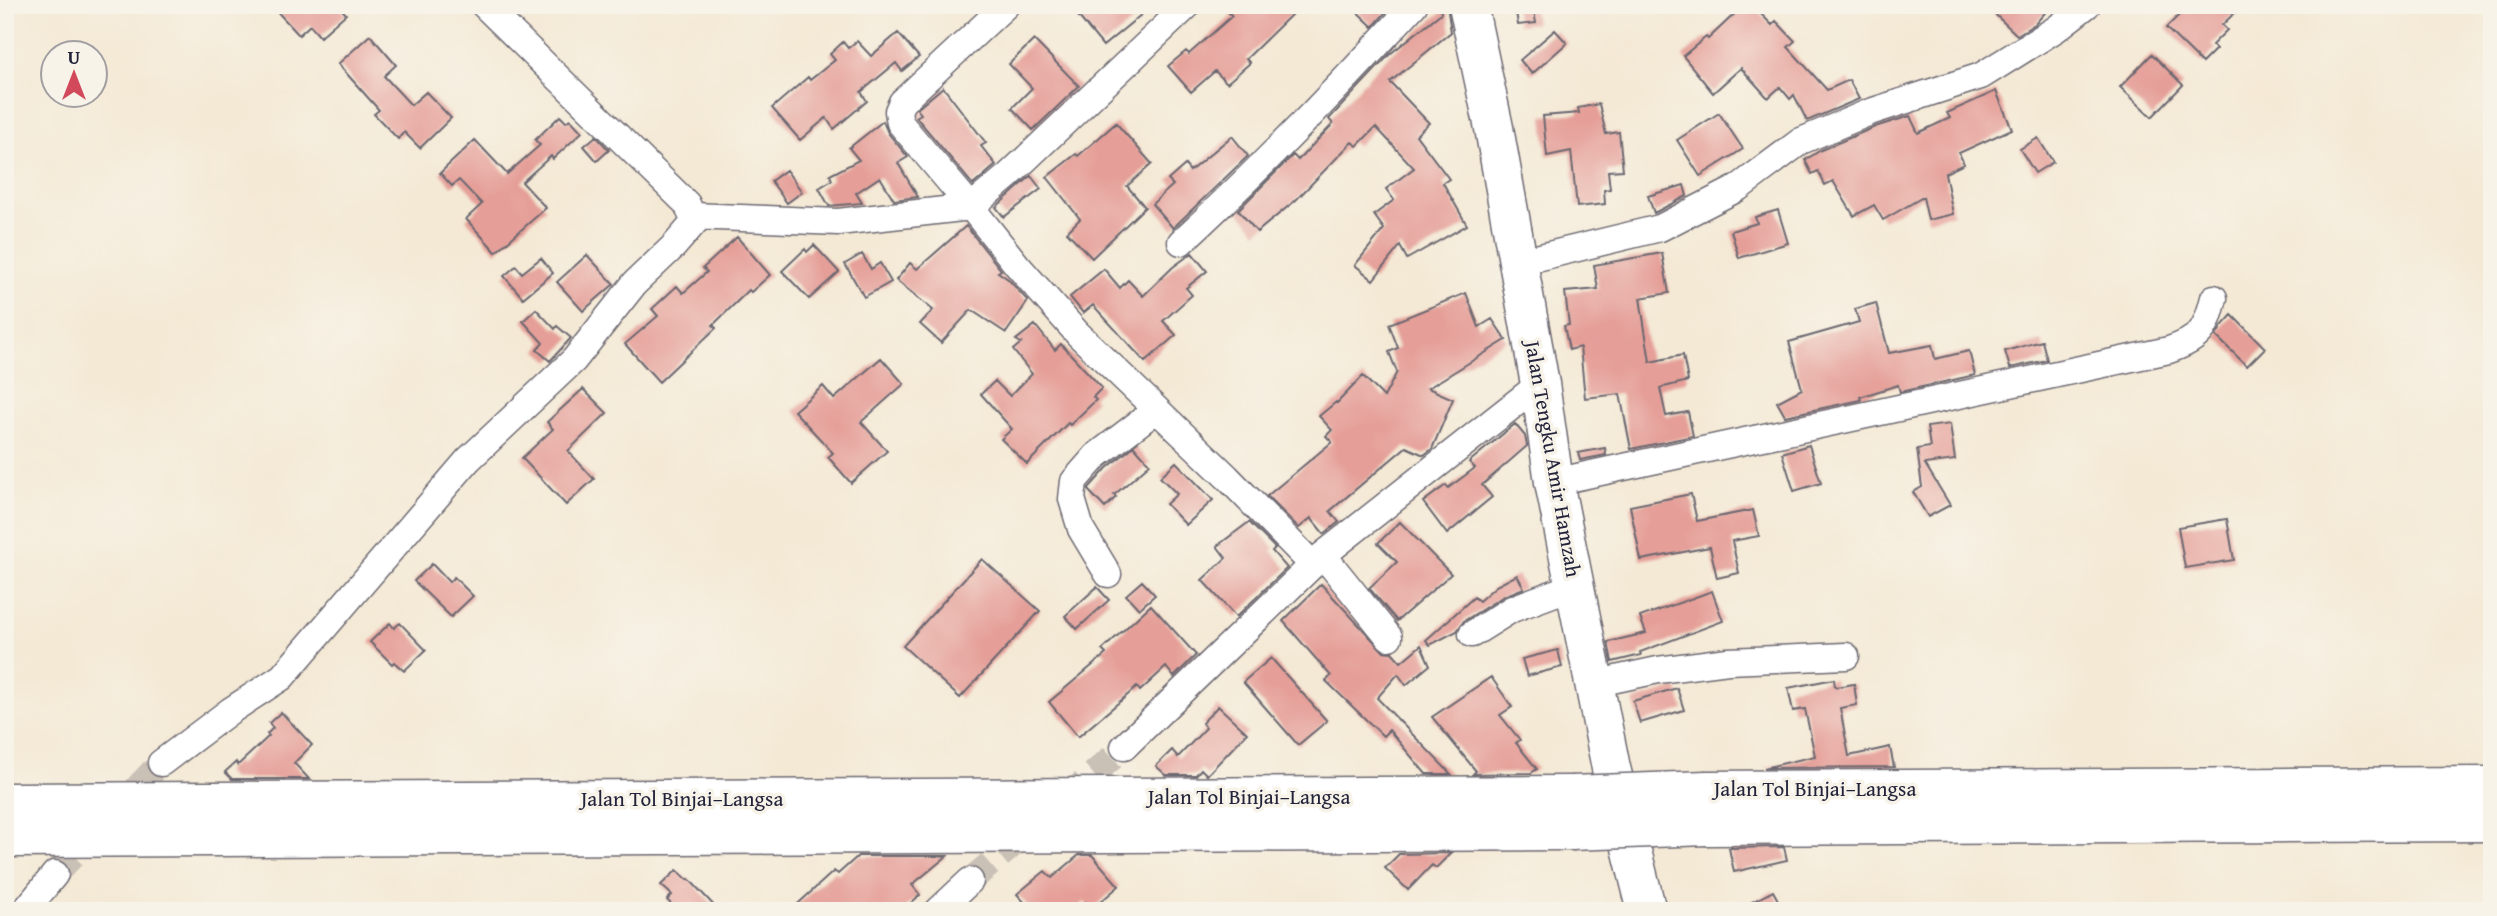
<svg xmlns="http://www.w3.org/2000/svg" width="2497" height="916" viewBox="0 0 2497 916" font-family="'Gentium Book Plus',serif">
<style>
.building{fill:#e59f98}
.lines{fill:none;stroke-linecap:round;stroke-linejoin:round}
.minor-tunnel{stroke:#cac1b6;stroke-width:26;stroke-dasharray:26 13;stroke-linecap:butt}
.minor-casing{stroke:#6c6871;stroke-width:29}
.highway-casing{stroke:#6c6871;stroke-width:41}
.minor{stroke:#fff;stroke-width:26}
.highway{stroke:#fff;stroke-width:38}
.highway-bridge-casing{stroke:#6c6871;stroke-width:41;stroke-linecap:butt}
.highway-bridge{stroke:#fff;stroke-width:38}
.labels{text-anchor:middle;stroke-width:7;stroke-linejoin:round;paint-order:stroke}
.street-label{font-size:21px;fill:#22223b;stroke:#f7f3e8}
</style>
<rect width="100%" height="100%" fill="#f7f3e8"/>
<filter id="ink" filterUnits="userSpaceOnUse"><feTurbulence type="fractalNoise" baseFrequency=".0143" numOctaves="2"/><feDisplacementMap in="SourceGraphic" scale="14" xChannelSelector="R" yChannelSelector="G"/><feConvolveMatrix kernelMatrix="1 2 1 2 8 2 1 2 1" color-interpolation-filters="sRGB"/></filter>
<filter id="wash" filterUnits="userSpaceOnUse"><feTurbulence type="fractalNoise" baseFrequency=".00686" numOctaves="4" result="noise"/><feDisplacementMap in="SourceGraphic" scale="28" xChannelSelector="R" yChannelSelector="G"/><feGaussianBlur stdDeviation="1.57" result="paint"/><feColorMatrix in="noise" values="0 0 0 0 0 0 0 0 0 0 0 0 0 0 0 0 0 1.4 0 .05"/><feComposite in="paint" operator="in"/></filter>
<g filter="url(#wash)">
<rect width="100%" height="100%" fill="#f4e9d5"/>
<g id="blocks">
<path class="building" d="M271 5H338L346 14 320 37 310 25 299 35Z
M1069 5H1153L1103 46Z
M1222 5H1283L1292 14 1246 59 1250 63 1227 83 1215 71 1191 92 1168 66 1186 51 1189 54 1232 16Z
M1350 5H1392L1373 27Z
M1440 5H1447L1451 32 1390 82 1429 123 1416 135 1449 179 1443 183 1467 225 1407 259 1400 246 1373 280 1355 265 1384 229 1374 215 1394 200 1386 189 1414 168 1376 127 1357 146 1352 142 1296 200 1257 232 1238 210 1293 155 1298 160 1333 124 1329 119 1390 54 1441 13Z
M1515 5H1533L1536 23 1518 25Z
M1744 5H1752L1772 25 1776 21 1795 41 1788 47 1827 90 1849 80 1859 99 1807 121 1794 95 1790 99 1780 87 1768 98 1741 68 1713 93 1683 56 1706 37 1708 39Z
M1985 5H2052L2035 24 2017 35Z
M2189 5H2243L2222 25 2227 30 2212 45 2216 49 2202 63 2166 28Z
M1555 30 1567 43 1532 74 1520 60Z
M898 33 919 57 902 71 896 63 861 92 867 101 834 129 826 118 800 140 772 108 808 77 810 80 835 60 830 54 843 42 848 48 857 41 871 56Z
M370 35 396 65 384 76 411 105 426 92 451 118 420 148 404 132 398 139 374 114 379 110 338 64Z
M1034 40 1079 86 1033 130 1012 108 1032 88 1009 64Z
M2152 54 2183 85 2152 117 2120 87Z
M943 87 986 143 981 146 996 165 973 185 916 117 921 114 917 109Z
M1996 91 2012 129 1959 153 1964 164 1945 173 1953 214 1928 220 1923 197 1883 220 1874 205 1854 216 1833 181 1825 185 1818 171 1812 174 1805 160 1821 150 1875 127 1910 116 1918 133 1950 118 1947 113Z
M1599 104 1606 134 1619 132 1623 170 1608 171 1610 189 1604 190 1605 204 1577 207 1571 151 1547 156 1543 116 1579 113 1578 108Z
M1719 113 1743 149 1700 176 1677 140Z
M560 116 566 122 570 119 582 132 553 159 551 156 522 182 546 208 496 252 466 219 482 204 459 180 452 186 440 173 475 140 507 174 540 145 535 140Z
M883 121 888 133 908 157 898 163 918 197 894 200 880 177 856 193 862 203 829 206 819 188 832 180 830 175 859 160 849 148Z
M1116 123 1152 164 1127 186 1145 207 1092 258 1067 232 1080 219 1047 177 1076 154 1078 156Z
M596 136 609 150 597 161 584 146Z
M1232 136 1248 156 1173 228 1152 204 1173 185 1168 180 1185 165 1190 171Z
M2038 138 2053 162 2035 173 2020 149Z
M786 170 802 192 787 203 771 181Z
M1031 176 1041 189 1004 217 996 207Z
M1684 185 1687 196 1654 213 1648 196Z
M1778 210 1788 243 1739 258 1731 231 1757 223 1755 217Z
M966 226 1001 270 998 272 1008 279 1028 301 1006 333 971 310 941 343 920 324 933 310 896 280 910 263 917 269Z
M737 237 770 275 751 292 749 290 713 325 716 328 659 382 625 344 658 316 652 309 677 286 683 293 707 272 703 268Z
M814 245 839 272 809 299 782 271 805 249 807 252Z
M1192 253 1207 271 1186 288 1192 295 1163 321 1176 335 1145 362 1093 305 1083 313 1070 297 1104 269 1120 288 1128 280 1143 296 1173 267Z
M1662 253 1669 293 1640 298 1650 362 1683 355 1688 381 1660 388 1666 416 1688 412 1693 436 1631 449 1620 394 1585 398 1580 347 1569 350 1564 326 1569 325 1565 292 1598 289 1594 265Z
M862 254 871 269 880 263 891 282 864 297 845 264Z
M587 255 614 284 583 311 557 282Z
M541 258 553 273 523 298 504 276 516 266 522 273Z
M1466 293 1479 327 1492 319 1506 340 1428 388 1453 399 1432 449 1424 455 1406 447 1330 511 1339 522 1324 534 1311 518 1299 528 1267 496 1332 442 1326 436 1332 430 1319 416 1336 402 1337 403 1363 376 1384 397 1397 372 1389 352 1398 348 1389 324Z
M1876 303 1889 353 1932 345 1935 359 1969 351 1975 375 1900 392 1898 385 1860 397 1861 400 1785 416 1777 402 1802 389 1789 342 1859 322 1855 309Z
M536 309 555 329 557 326 571 338 550 361 537 350 543 343 523 321Z
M2232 315 2265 348 2247 366 2216 336 2222 326Z
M1035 325 1055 350 1061 344 1102 388 1093 397 1096 400 1070 425 1068 423 1027 464 1001 439 1012 429 981 394 995 381 1010 396 1032 374 1013 350 1021 343 1016 340Z
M2042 341 2047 360 2010 368 2005 351Z
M881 358 904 384 861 422 887 451 851 483 828 457 833 453 794 411 823 386 834 399Z
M583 389 607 413 568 451 594 479 566 505 522 458 553 429 547 422Z
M1515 424 1525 436 1527 446 1482 485 1492 497 1447 534 1423 502 1446 485 1448 488 1475 468 1469 462Z
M1950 424 1955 460 1925 464 1950 505 1928 517 1913 492 1922 487 1917 449 1930 447 1927 427Z
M1809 445 1821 483 1794 491 1782 453Z
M1134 446 1150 464 1114 495 1116 497 1105 508 1089 491V488L1107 468Z
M1605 448 1606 455 1580 460 1578 453Z
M1176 462 1213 500 1186 525 1166 504 1177 494 1160 477Z
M1691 494 1697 521 1753 510 1759 536 1732 541 1739 573 1717 578 1710 547 1641 560 1630 506Z
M2227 519 2234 560 2185 568 2178 527Z
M1249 522 1275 548 1272 551 1287 568 1236 617 1202 580 1226 558 1217 546Z
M1400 522 1451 574 1397 621 1369 588 1397 562 1378 543Z
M982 559 1040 611 960 698 903 646Z
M432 564 449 582 454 577 473 596 451 617 414 581Z
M1517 575 1524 588 1504 596 1464 621 1457 631 1430 645 1426 640 1474 597 1479 601 1496 586Z
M1142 581 1155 595 1139 609 1126 595Z
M1321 584 1383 651 1392 652 1401 662 1421 645 1430 665 1406 685 1398 674 1377 698 1451 774H1426L1389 730 1383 736 1326 681 1331 676 1283 621Z
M1097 587 1109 600 1077 629 1065 616Z
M1712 591 1723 621 1640 652 1641 655 1612 662 1608 642 1646 633 1640 617Z
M1151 605 1196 655 1174 677 1166 667 1140 691 1137 687 1078 737 1049 702 1106 654 1102 650Z
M390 623 394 628 400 623 426 650 404 671 394 662 392 664 370 642Z
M1558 650 1562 667 1527 676 1522 659Z
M1271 658 1327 721 1298 745 1243 682Z
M1491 677 1512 707 1500 715 1520 740 1516 743 1537 769 1531 773 1473 774 1476 771 1432 717Z
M1834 679 1835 687 1854 684 1857 705 1840 708 1849 756 1890 747 1894 767 1764 768 1815 756 1805 709 1793 711 1788 688Z
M1677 688 1684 710 1640 723 1633 701Z
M1218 706 1247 733 1207 775 1201 769 1196 775H1166L1156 766 1172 750 1178 757 1206 728 1202 723Z
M281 712 312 745 294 763 309 779H232L225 772 236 762 238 765 269 736 267 734 273 728 269 723Z
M1784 847 1787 860 1734 872 1729 848Z
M1451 853 1436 868 1432 865 1408 890 1385 868 1399 854Z
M1079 855H1092L1119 886 1091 910 1085 902 1075 911H1032L1017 894 1045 871 1052 878Z
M858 856H947L912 885 920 895 902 911H790L834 871 838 874Z
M677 870 688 880 689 879 719 911H678L667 900 672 895 661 885Z
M1773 891 1784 911H1735Z"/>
</g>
</g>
<g filter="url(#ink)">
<use href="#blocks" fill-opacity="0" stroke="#6c6871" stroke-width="2"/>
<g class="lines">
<path class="minor-tunnel" d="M1064 800 1124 747
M55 874 161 763
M970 881 1030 830"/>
<g class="minor-casing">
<path id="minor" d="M484 5 687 204 692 216
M1006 5 902 102 898 111 900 123 971 207 1017 265 1078 334 1227 477 1313 565
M692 216 838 222 971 207 1009 175 1188 5
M1181 242C1263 167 1339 87 1414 5
M1516 263 1660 228 1738 188 1801 141 1870 112 1981 76 2056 29 2087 5
M1554 482 2169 350C2201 339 2206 330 2214 298
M1323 555 1389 637
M1108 574 1081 529 1072 499 1074 481 1096 456 1156 410
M1472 634 1512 609 1576 585
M1593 684 1658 670 1728 661 1846 656
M1124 747 1323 555 1540 384
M161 763 230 711 282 677 468 460 574 360 635 283 674 246 700 216H692
M25 911 55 874
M938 911 970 881"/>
</g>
<g class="highway-casing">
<path id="highway" d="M1468 5 1494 128 1540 384 1554 482 1611 768 1647 911
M1707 790 2492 786
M5 802 1571 795
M1707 826 2492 822
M5 838 1571 831"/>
</g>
<use href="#minor" class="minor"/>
<use href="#highway" class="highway"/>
<g class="highway-bridge-casing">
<path id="highway-bridge" d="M1571 795 1707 790
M1571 831 1707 826"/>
</g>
<use href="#highway-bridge" class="highway-bridge"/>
</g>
</g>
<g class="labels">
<g class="street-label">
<text transform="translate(1553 459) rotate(80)" y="7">Jalan Tengku Amir Hamzah</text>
<text x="1815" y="796">Jalan Tol Binjai–Langsa</text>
<text x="1249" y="804">Jalan Tol Binjai–Langsa</text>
<text x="682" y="806">Jalan Tol Binjai–Langsa</text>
</g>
</g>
<rect width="2497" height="916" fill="none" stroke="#f7f3e8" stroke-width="28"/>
<g transform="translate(74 74)"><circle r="33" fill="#f7f3e8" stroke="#a29fa3" stroke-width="2"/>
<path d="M0-5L12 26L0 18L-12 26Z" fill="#d1495b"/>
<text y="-10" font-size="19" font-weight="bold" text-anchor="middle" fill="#22223b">U</text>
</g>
</svg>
